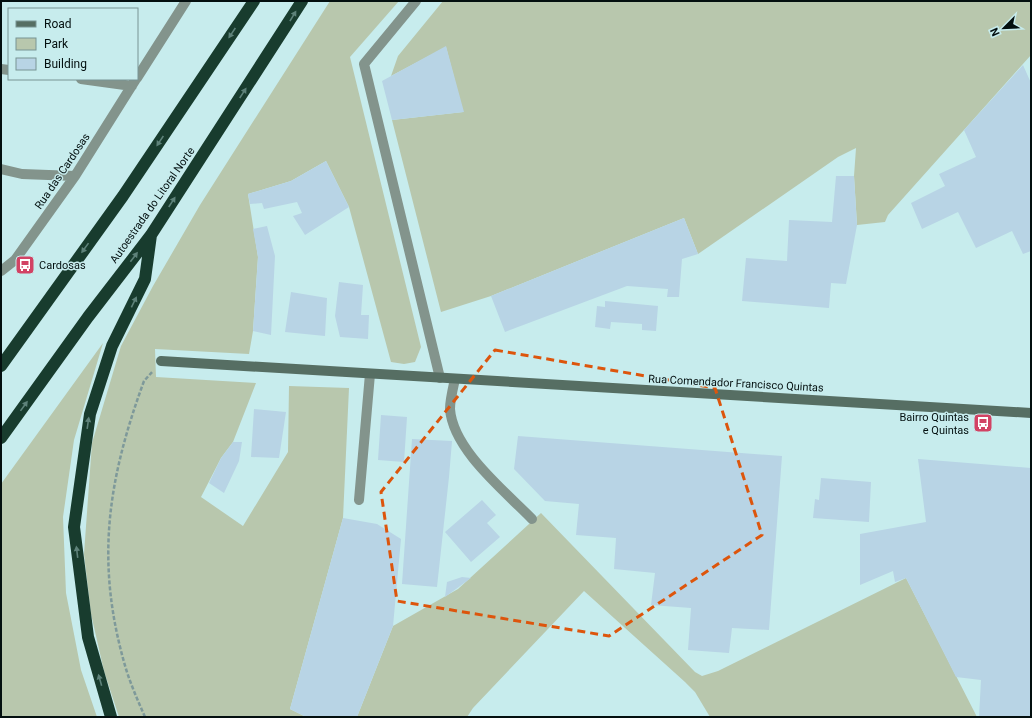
<svg xmlns="http://www.w3.org/2000/svg" width="1032" height="718" viewBox="0 0 1032 718" font-family="Roboto,sans-serif">
<style>
.green{fill:#b8c7ad}
.building{fill:#b8d4e5}
.lines{fill:none;stroke-linecap:round;stroke-linejoin:round}
.path{stroke:#7e999a;stroke-width:2.5;stroke-dasharray:4 2;stroke-linecap:butt}
.lane{stroke:#83948c;stroke-width:10}
.street{stroke:#83948c;stroke-width:10}
.secondary{stroke:#566e63;stroke-width:10}
.highway{stroke:#183c2e;stroke-width:12}
.oneway{fill:#5e827a}
.marked{fill:none;stroke:#dd550c;stroke-width:3;stroke-dasharray:8 5;stroke-linejoin:round}
.labels{text-anchor:middle;stroke-width:3;stroke-linejoin:round;paint-order:stroke}
.street-label{font-size:11px;fill:#030f0f;stroke:#c7eced}
.poi-label{font-size:11px;fill:#030f0f;stroke:#c7eced;text-anchor:start}
</style>
<rect width="100%" height="100%" fill="#c7eced"/>
<path class="green" d="M330 1H399L350 57 421 347 415 362 404 364 391 362 349 207 326 161 291 181 248 194 258 257 253 331 249 354 155 349 156 377 256 383 233 442 221 458 201 497 243 526 288 452 289 386 349 388 343 518 290 709 306 717H119L104 671 91 614 84 554 92 443 121 346 153 286 200 205Z
M443 1H1031V55L888 215 885 222 857 225 854 176 856 148 838 157 698 254 684 218 491 296 441 312 392 120 463 112 446 47 391 76 398 56Z
M103 343 74 440 63 517 66 593 81 670 97 717H1V484Z
M541 513 695 672 702 676 718 671 906 578 977 717H710L695 692 685 682 584 591 473 708 467 717H357L393 626 458 589Z"/>
<path class="building" d="M446 46 464 112 392 120 382 81Z
M1023 65 1031 83V251L1023 254 1012 231 976 248 958 212 922 229 911 203 945 186 939 174 976 157 964 130Z
M326 161 349 207 305 235 293 216 302 213 297 202 264 209 262 203 250 204 248 194 291 181Z
M836 176H854L857 225 846 284 831 283 829 308 742 301 746 258 787 261 789 220 832 222Z
M684 218 698 254 682 259 679 297H667L668 289 627 286 505 332 491 296Z
M267 226 275 256 271 335 253 331 258 257 253 229Z
M339 282 363 285 361 315H369L368 339 340 337 335 316Z
M291 292 327 298 325 336 285 332Z
M605 301 658 306 656 331 642 330V324L611 322 610 329 595 327 597 306 605 307Z
M254 409 286 412 279 458 251 457Z
M381 415 407 417 404 462 378 460Z
M518 436 782 456 769 630 732 628 729 653 688 650 691 608 651 605 655 573 614 569 616 538 576 535 579 504 545 501 514 469Z
M412 439 452 441 449 477 437 587 402 584Z
M233 442H242L239 461 224 493 209 483 221 458Z
M918 459 1031 468V717H979L981 680 956 677 906 578 895 582 893 571 860 585V534L926 522Z
M821 478 871 482 869 522 813 518 815 499 819 500Z
M482 500 496 515 487 523 500 537 471 562 445 532Z
M343 518 377 524 401 539 393 626 357 717H306L290 709Z
M462 577 471 578 445 597 447 582Z"/>
<g class="lines">
<path class="path" d="M145 717C138 701 131 685 126 669 95 564 107 482 144 381L153 371"/>
<path class="lane" d="M455 379C453 388 450 400 450 409 453 450 505 491 532 519
M359 500 370 374"/>
<path class="street" d="M416 1 364 64 440 378
M1 69 9 70
M137 78 186 1
M81 79 132 86
M1 169 22 174 75 176
M1 271 15 260 75 176 136 79"/>
<path class="secondary" d="M161 361 1031 413"/>
<path class="highway" d="M1 366 123 196 254 1
M1 438 88 317 151 235 302 1
M111 717 88 637 74 527 90 414 112 346 145 279 151 235"/>
</g>
<defs><path id="oneway-solid" d="M-6-.8H1V-3.2L6.5 0L1 3.2V.8H-6Z"/></defs>
<g class="oneway">
<use href="#oneway-solid" transform="translate(293 16) rotate(-59)"/>
<use href="#oneway-solid" transform="translate(232 33) rotate(124)"/>
<use href="#oneway-solid" transform="translate(243 93) rotate(-57)"/>
<use href="#oneway-solid" transform="translate(160 141) rotate(124)"/>
<use href="#oneway-solid" transform="translate(172 202) rotate(-57)"/>
<use href="#oneway-solid" transform="translate(85 248) rotate(126)"/>
<use href="#oneway-solid" transform="translate(134 257) rotate(-53)"/>
<use href="#oneway-solid" transform="translate(134 302) rotate(-64)"/>
<use href="#oneway-solid" transform="translate(24 406) rotate(-54)"/>
<use href="#oneway-solid" transform="translate(88 423) rotate(-82)"/>
<use href="#oneway-solid" transform="translate(77 552) rotate(-97)"/>
<use href="#oneway-solid" transform="translate(100 680) rotate(-106)"/>
</g>
<path class="marked" d="M495 350 715 388 762 535 609 636 397 601 381 492Z"/>
<defs>
<g id="bus-square" transform="scale(1)"><rect x="-9" y="-9" width="18" height="18" rx="4" fill="#d24264" stroke="#c7eced"/><path d="M-5-6H5V4H4V6H2V4H-2V6H-4V4H-5ZM-3.5-4V0h7V-4ZM-3.5 1.2v1.5H-2V1.2ZM2 1.2v1.5H3.5V1.2Z" fill="#fff"/></g>
</defs>
<g fill-rule="evenodd">
<use href="#bus-square" x="25" y="265"/>
<use href="#bus-square" x="983" y="423"/>
</g>
<g class="labels">
<g class="street-label">
<text transform="translate(62 171) rotate(-56)" y="4">Rua das Cardosas</text>
<text transform="translate(152 205) rotate(-55)" y="4">Autoestrada do Litoral Norte</text>
<text transform="translate(736 383) rotate(3)" y="4">Rua Comendador Francisco Quintas</text>
</g>
<g class="poi-label">
<text x="39" y="269">Cardosas</text>
<text x="969" y="421" text-anchor="end">Bairro Quintas<tspan x="969" dy="13">e Quintas</tspan></text>
</g>
</g>
<rect width="1032" height="718" fill="none" stroke="#030f0f" stroke-width="4"/>
<rect x="8" y="8" width="130" height="72" fill="#c7eced" stroke="#799494"/>
<rect x="16" y="21" width="20" height="6" fill="#566e63" stroke="#799494"/>
<text x="44" y="28" font-size="12" fill="#030f0f">Road</text>
<rect x="16" y="38" width="20" height="12" fill="#b8c7ad" stroke="#799494"/>
<text x="44" y="48" font-size="12" fill="#030f0f">Park</text>
<rect x="16" y="58" width="20" height="12" fill="#b8d4e5" stroke="#799494"/>
<text x="44" y="68" font-size="12" fill="#030f0f">Building</text>
<g transform="translate(1004 28) rotate(246)" stroke="#c7eced" stroke-width="3" paint-order="stroke">
<path d="M0-3L7 15L0 10L-7 15Z" fill="#030f0f"/>
<text y="-6" font-size="11" font-weight="bold" text-anchor="middle" fill="#030f0f">N</text>
</g>
</svg>
